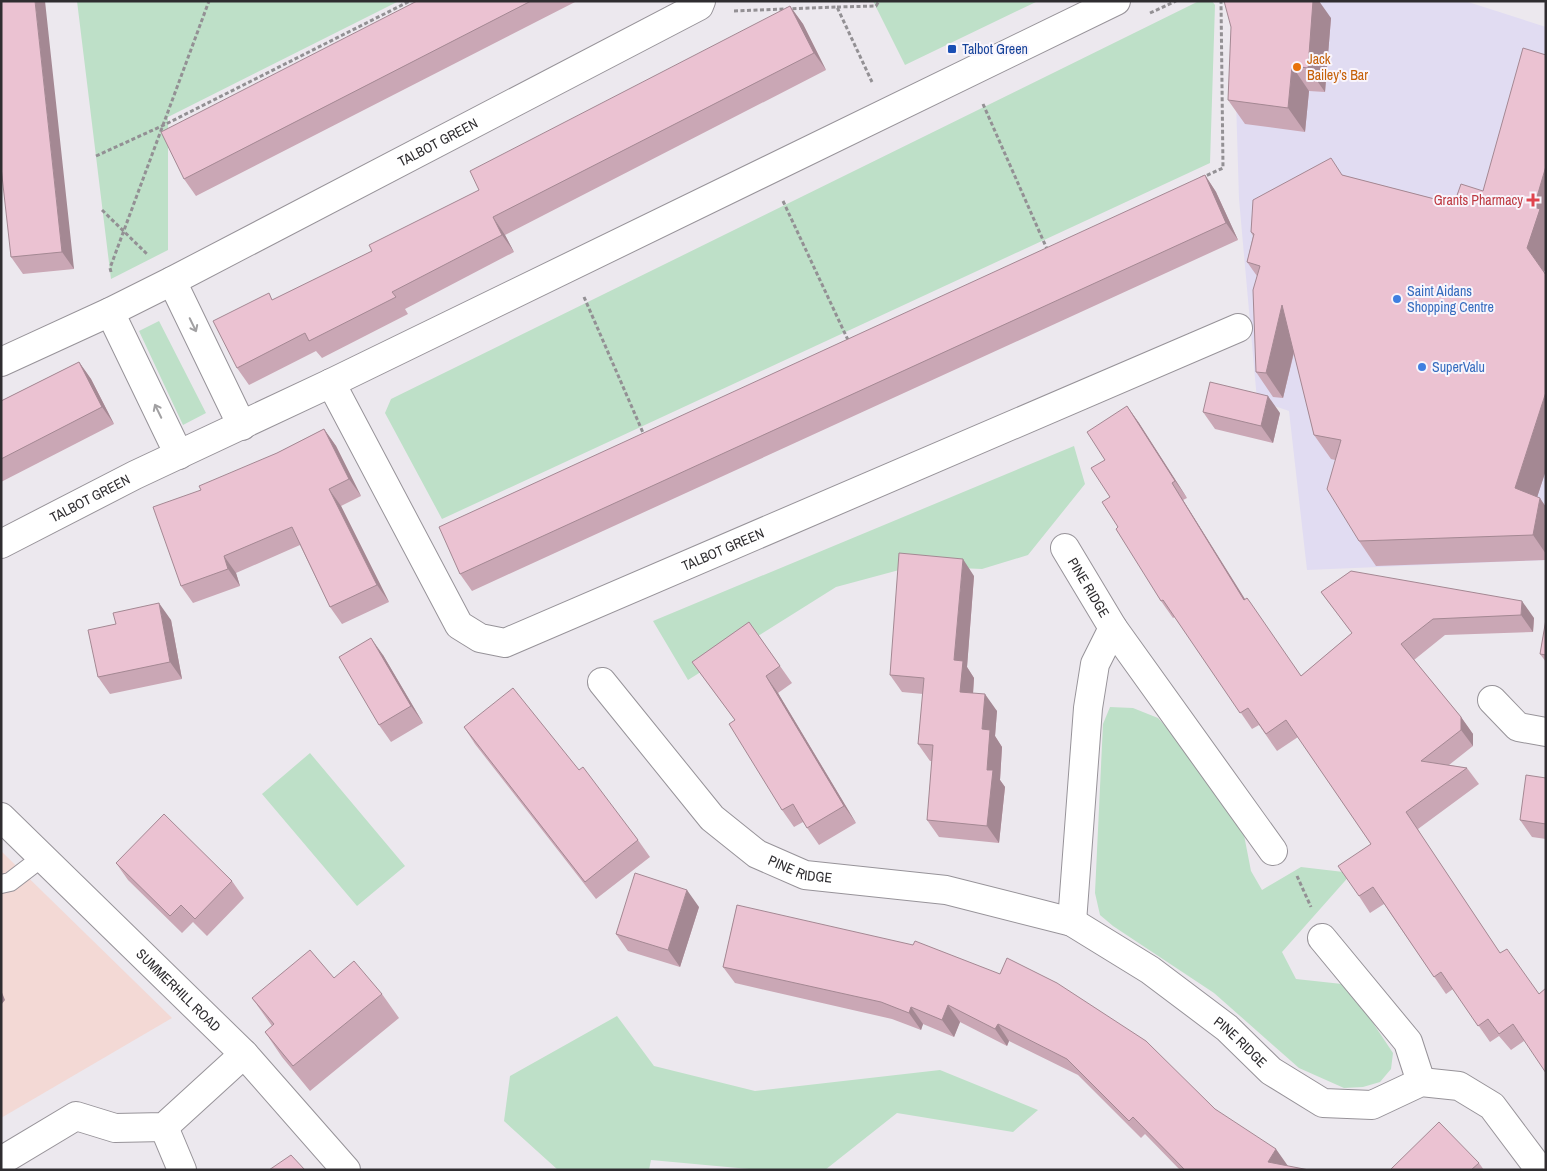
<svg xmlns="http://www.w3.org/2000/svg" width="1547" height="1171" viewBox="0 0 1547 1171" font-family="'Archivo Narrow',sans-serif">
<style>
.commercial{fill:#e1dcf2}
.medical{fill:#f3d9d5}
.green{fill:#bee0c8}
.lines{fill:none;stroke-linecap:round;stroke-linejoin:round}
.service-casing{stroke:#979399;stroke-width:20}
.minor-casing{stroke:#979399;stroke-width:30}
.tertiary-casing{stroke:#979399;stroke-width:30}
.path{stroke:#939094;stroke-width:3;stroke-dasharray:4 2.5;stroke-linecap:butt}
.service{stroke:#fff;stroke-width:18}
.minor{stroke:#fff;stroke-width:28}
.tertiary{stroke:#fff;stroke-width:28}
.wall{fill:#caa7b5}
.shaded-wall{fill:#a48893}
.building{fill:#ebc2d2;stroke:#a48893}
.oneway{stroke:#a1a0a2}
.transit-dot{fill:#1a4fb4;stroke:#f9f5fc;stroke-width:2}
.food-dot{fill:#e8710a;stroke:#f9f5fc;stroke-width:2}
.health-dot{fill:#e0444e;stroke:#f9f5fc;stroke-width:2}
.shop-dot{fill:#3f7fe0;stroke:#f9f5fc;stroke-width:2}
.labels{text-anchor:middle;stroke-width:4;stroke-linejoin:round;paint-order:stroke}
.transit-label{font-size:14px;fill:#164399;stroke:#f9f5fc;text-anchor:start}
.food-label{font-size:14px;fill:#c56008;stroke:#f9f5fc;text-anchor:start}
.street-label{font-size:14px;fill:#2f2d30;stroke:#f9f5fc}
.health-label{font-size:14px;fill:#be3a42;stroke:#f9f5fc;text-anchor:end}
.shop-label{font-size:14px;fill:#366cbe;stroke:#f9f5fc;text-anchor:start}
</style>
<rect width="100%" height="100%" fill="#ece8ee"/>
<path class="commercial" d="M1233 1H1465L1546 27V560L1307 570 1289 411 1257 400 1239 199Z"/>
<path class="medical" d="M1 851 172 1018 1 1118Z"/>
<path class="green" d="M77 1H399L168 117V250L111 279Z
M873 1H1038L905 65Z
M1199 1H1212L1215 5 1210 163 442 519 385 413 391 399Z
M159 321 206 413 183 425 139 331Z
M1074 446 1085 484 1028 555 982 569 914 566 836 587 688 680 653 621Z
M1110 707 1133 708 1158 718 1188 751 1244 835 1251 871 1262 890 1301 867 1352 873 1282 952 1296 979 1342 984 1367 1014 1393 1053 1391 1069 1380 1082 1363 1087 1344 1088 1299 1068 1214 993 1113 926 1100 915 1095 893 1103 724Z
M310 753 405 866 357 906 262 794Z
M617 1016 654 1066 755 1091 940 1070 1038 1110 1013 1132 897 1113 825 1170H760L651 1160 649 1170H558L504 1121 510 1076Z"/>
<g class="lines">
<g class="service-casing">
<path id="service" d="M1 884 10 882 44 856"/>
</g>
<g class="minor-casing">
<g id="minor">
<path d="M172 281 242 426"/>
<path d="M110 312 179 455"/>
<path id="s1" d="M1 362 110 312 172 281 699 6 701 1"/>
<path id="s2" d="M331 383 459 625 480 638 505 643 1238 328"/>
<path id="s3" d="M1065 548 1113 628 1273 851"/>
<path id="s4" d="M602 682 712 818 757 854 805 875 946 890 1072 922 1150 970 1227 1028 1271 1071 1323 1103 1372 1105 1421 1082 1459 1086 1492 1106 1540 1170"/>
<path d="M1492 700 1518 727 1546 732"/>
<path d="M1072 922 1088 708 1095 664 1113 628"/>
<path d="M1322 938 1408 1042 1421 1082"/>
<path d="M164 1127 182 1170"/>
<path d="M1 1161 76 1116 115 1128 164 1127 244 1054"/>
</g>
</g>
<g class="tertiary-casing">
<g id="tertiary">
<path id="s5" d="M1 544 135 475 331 383 1116 1"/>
<path id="s6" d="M1 817 244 1054 346 1170"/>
</g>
</g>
<path class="path" d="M837 7 876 6 879 1
M734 11 837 7 872 82
M1150 13 1176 1
M983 104 1047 249
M96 156 164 125 410 1
M1201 178 1223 168 1221 1
M783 201 848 340
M102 210 148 255
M111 272 110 268 209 1
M584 297 644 435
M1297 876 1311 907"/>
<use href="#service" class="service"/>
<use href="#minor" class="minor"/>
<use href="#tertiary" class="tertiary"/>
</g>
<path class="wall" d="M1 1 74 269 23 274 11 257Z
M417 1H577L196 196 184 179Z
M790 6 803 24 826 70 505 235 514 252 405 309 408 314 322 358 316 351 249 385 237 368 273 300 372 251 479 190Z
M1331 18 1325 92 1309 91 1305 132 1245 124 1228 100Z
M1546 55V268L1544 272 1546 275V470L1537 497 1546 507V560L1376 566 1359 541 1335 460 1331 459 1314 435 1294 353 1283 398 1273 397 1256 372 1257 276 1247 262 1253 236 1251 232 1342 175 1454 204 1483 191Z
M1205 175 1216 192 1238 240 472 591 460 574Z
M79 362 91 379 114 424 1 482V401Z
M1127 406 1139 423 1187 498 1183 500 1245 599 1301 676 1352 633 1321 592 1351 571 1534 618 1533 632 1445 635 1414 660 1461 717 1473 734V746L1449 765 1467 768 1479 784 1418 829 1524 1041 1511 1050 1499 1036 1490 1042 1453 989 1446 994 1384 904 1370 913 1359 896 1371 844 1298 737 1277 751 1259 725 1252 729 1175 617 1173 618 1161 601 1118 527 1110 497 1105 460Z
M1203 412 1280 413 1273 443 1215 429Z
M324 429 336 446 361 496 341 506 389 602 342 624 330 607 300 545 236 573 240 586 193 603 181 586 201 490 277 453Z
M974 576 967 667 974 678 973 693 997 711 995 736 1002 747 1000 780 1005 787 999 843 939 837 927 820 932 761H930L918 744 923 694 902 692 890 675Z
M1546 619V662L1540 654Z
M171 620 182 679 110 694 98 677 116 624Z
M749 622 792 683 778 693 856 823 819 845 803 822 794 827 782 810 735 720 692 662Z
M383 655 423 723 391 742 379 725Z
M464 727 579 770 638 840 650 857 596 899 475 744Z
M1546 778V839L1532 837 1520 820Z
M116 863 232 881 244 898 207 936 193 922 182 933 128 880Z
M737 905 1215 1109 1288 1166 1309 1170H1180L1145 1134 1141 1138 1078 1075 1009 1041 1007 1046 960 1022 954 1037 923 1024 921 1030 892 1019 735 983 723 967Z
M699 907 680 967 628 951 616 934Z
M334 978 382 994 399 1018 310 1091 282 1057 265 1032 272 1026 252 998Z
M1479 1163 1484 1170H1390Z"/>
<path class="shaded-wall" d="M35 1H45L74 269 62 252Z
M1307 1H1319L1331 18 1325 92 1308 68Z
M790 6 803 24 826 70 814 53Z
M1292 66 1309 91 1305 132 1288 108Z
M1546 166V268L1544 272 1527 248 1534 207Z
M1205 175 1216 192 1238 240 1226 223Z
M493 217 505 235 514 252 502 235Z
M1282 305 1299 330 1283 398 1266 373Z
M79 362 91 379 114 424 102 407Z
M1546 392V470L1532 513 1515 488Z
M1268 396 1280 413 1273 443 1261 426Z
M1127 406 1139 423 1187 498 1175 481Z
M324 429 336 446 361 496 349 479Z
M1172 483 1183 500 1256 617 1244 600Z
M329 489 341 506 389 602 377 585Z
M1540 498 1546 507V554L1533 535Z
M224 556 236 573 240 586 228 569Z
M963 559 974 576 967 667 974 678 972 709 960 692 954 660Z
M1522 601 1534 618 1533 632 1521 615Z
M159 603 171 620 182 679 170 662Z
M371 638 383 655 423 723 411 706Z
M766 676 778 693 856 823 844 806Z
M985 694 997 711 995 736 1002 747 1000 780 1005 787 999 843 987 826V770L982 729Z
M1461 717 1473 734V746L1461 730Z
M687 890 699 907 680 967 668 950Z
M1 990 5 1000 1 1005Z
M948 1005 960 1022 954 1037 942 1020Z
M911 1007 923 1024 921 1030 909 1013Z
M998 1024 1009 1041 1007 1046 995 1029Z
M1276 1149 1288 1166 1268 1162Z"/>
<path class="building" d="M1 1H35L62 252 11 257 1 167Z
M417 1H531L184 179 161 132Z
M1224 1H1313L1308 68 1292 66 1288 108 1228 100 1231 27Z
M790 6 814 53 493 217 502 235 392 292 396 297 309 341 305 333 237 368 213 321 269 293 272 300 372 251 369 245 479 190 470 171Z
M1523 48 1546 55V166L1534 207 1540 209 1527 248 1546 275V392L1515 488 1540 498 1533 535 1359 541 1327 489 1341 440 1314 435 1282 305 1266 373 1256 372 1253 290 1260 266 1247 262 1254 234 1251 232 1253 200 1331 158 1342 175 1454 204 1461 184 1483 191Z
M1205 175 1226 223 460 574 439 527Z
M79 362 102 407 1 459V401Z
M1210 382 1268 396 1261 426 1203 412Z
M1127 406 1175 481 1172 483 1244 600 1247 598 1250 602 1301 676 1352 633 1321 592 1351 571 1522 601 1521 615 1433 619 1401 644 1461 717V730L1421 761 1467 768 1406 812 1500 953 1507 949 1539 994 1546 988V1073L1513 1024 1499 1034 1488 1019 1478 1026 1441 972 1434 977 1373 887 1359 896 1338 866 1371 844 1286 720 1266 734 1248 708 1240 713 1163 600 1161 601 1116 529 1118 527 1102 502 1110 497 1091 468 1105 460 1087 432Z
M324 429 349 479 329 489 377 585 330 607 292 527 224 556 228 569 181 586 153 507 201 490 199 486 277 453Z
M899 553 963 559 954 660 963 661 960 692 985 694 982 729 990 730 987 770H993L987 826 927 820 933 745 918 744 924 678 890 675Z
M159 603 170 662 98 677 88 630 116 624 113 613Z
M1546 619V655L1540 654Z
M749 622 780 666 766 676 844 806 807 828 793 804 782 810 729 724 735 720 692 662Z
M371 638 411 706 379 725 339 657Z
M513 688 579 770 583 767 638 840 585 882 464 727Z
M1526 775 1546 778V824L1520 820Z
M164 814 232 881 195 919 181 905 170 916 116 863Z
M635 873 687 890 668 950 616 934Z
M737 905 913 945 915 941 1000 974 1007 958 1057 983 1146 1041 1215 1109 1276 1149 1268 1162 1309 1170H1185L1133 1117 1129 1121 1067 1059 998 1024 995 1029 948 1005 942 1020 911 1007 909 1013 881 1002 723 967Z
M310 950 334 978 354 961 382 994 293 1066 265 1032 274 1024 252 998Z
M1439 1122 1479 1163 1471 1170H1390Z
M291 1155 305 1170H269Z"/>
<defs><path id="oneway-shaft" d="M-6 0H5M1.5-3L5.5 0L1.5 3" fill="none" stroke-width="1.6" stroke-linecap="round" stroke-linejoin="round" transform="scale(1.25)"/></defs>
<g class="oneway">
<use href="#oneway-shaft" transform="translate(193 325) rotate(64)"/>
<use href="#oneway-shaft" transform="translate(158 411) rotate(-116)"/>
</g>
<rect class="transit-dot" x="947" y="44" width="10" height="10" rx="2.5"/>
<circle class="food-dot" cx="1297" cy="67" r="5"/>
<path class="health-dot" d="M1530.5 192.5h5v5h5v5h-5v5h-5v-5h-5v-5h5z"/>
<g class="shop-dot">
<circle cx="1397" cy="299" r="5"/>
<circle cx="1422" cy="367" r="5"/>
</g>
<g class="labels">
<g class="transit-label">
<text x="962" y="54">Talbot Green</text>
</g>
<g class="food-label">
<text x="1307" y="64">Jack<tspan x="1307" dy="16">Bailey’s Bar</tspan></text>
</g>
<g class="street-label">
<text dy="5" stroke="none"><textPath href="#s1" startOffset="489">TALBOT GREEN</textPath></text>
<text dy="5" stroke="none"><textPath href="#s5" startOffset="100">TALBOT GREEN</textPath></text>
<text dy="5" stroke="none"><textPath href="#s2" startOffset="561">TALBOT GREEN</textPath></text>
<text dy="5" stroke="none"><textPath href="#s3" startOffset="46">PINE RIDGE</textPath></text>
<text dy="5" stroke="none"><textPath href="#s4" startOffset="279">PINE RIDGE</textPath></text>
<text dy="5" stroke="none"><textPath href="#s6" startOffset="248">SUMMERHILL ROAD</textPath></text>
<text dy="5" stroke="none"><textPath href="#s4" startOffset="764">PINE RIDGE</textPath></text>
</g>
<g class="health-label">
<text x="1523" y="205">Grants Pharmacy</text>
</g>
<g class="shop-label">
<text x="1407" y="296">Saint Aidans<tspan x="1407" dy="16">Shopping Centre</tspan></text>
<text x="1432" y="372">SuperValu</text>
</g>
</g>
<rect width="1547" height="1171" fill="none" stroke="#2f2d30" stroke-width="5"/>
</svg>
